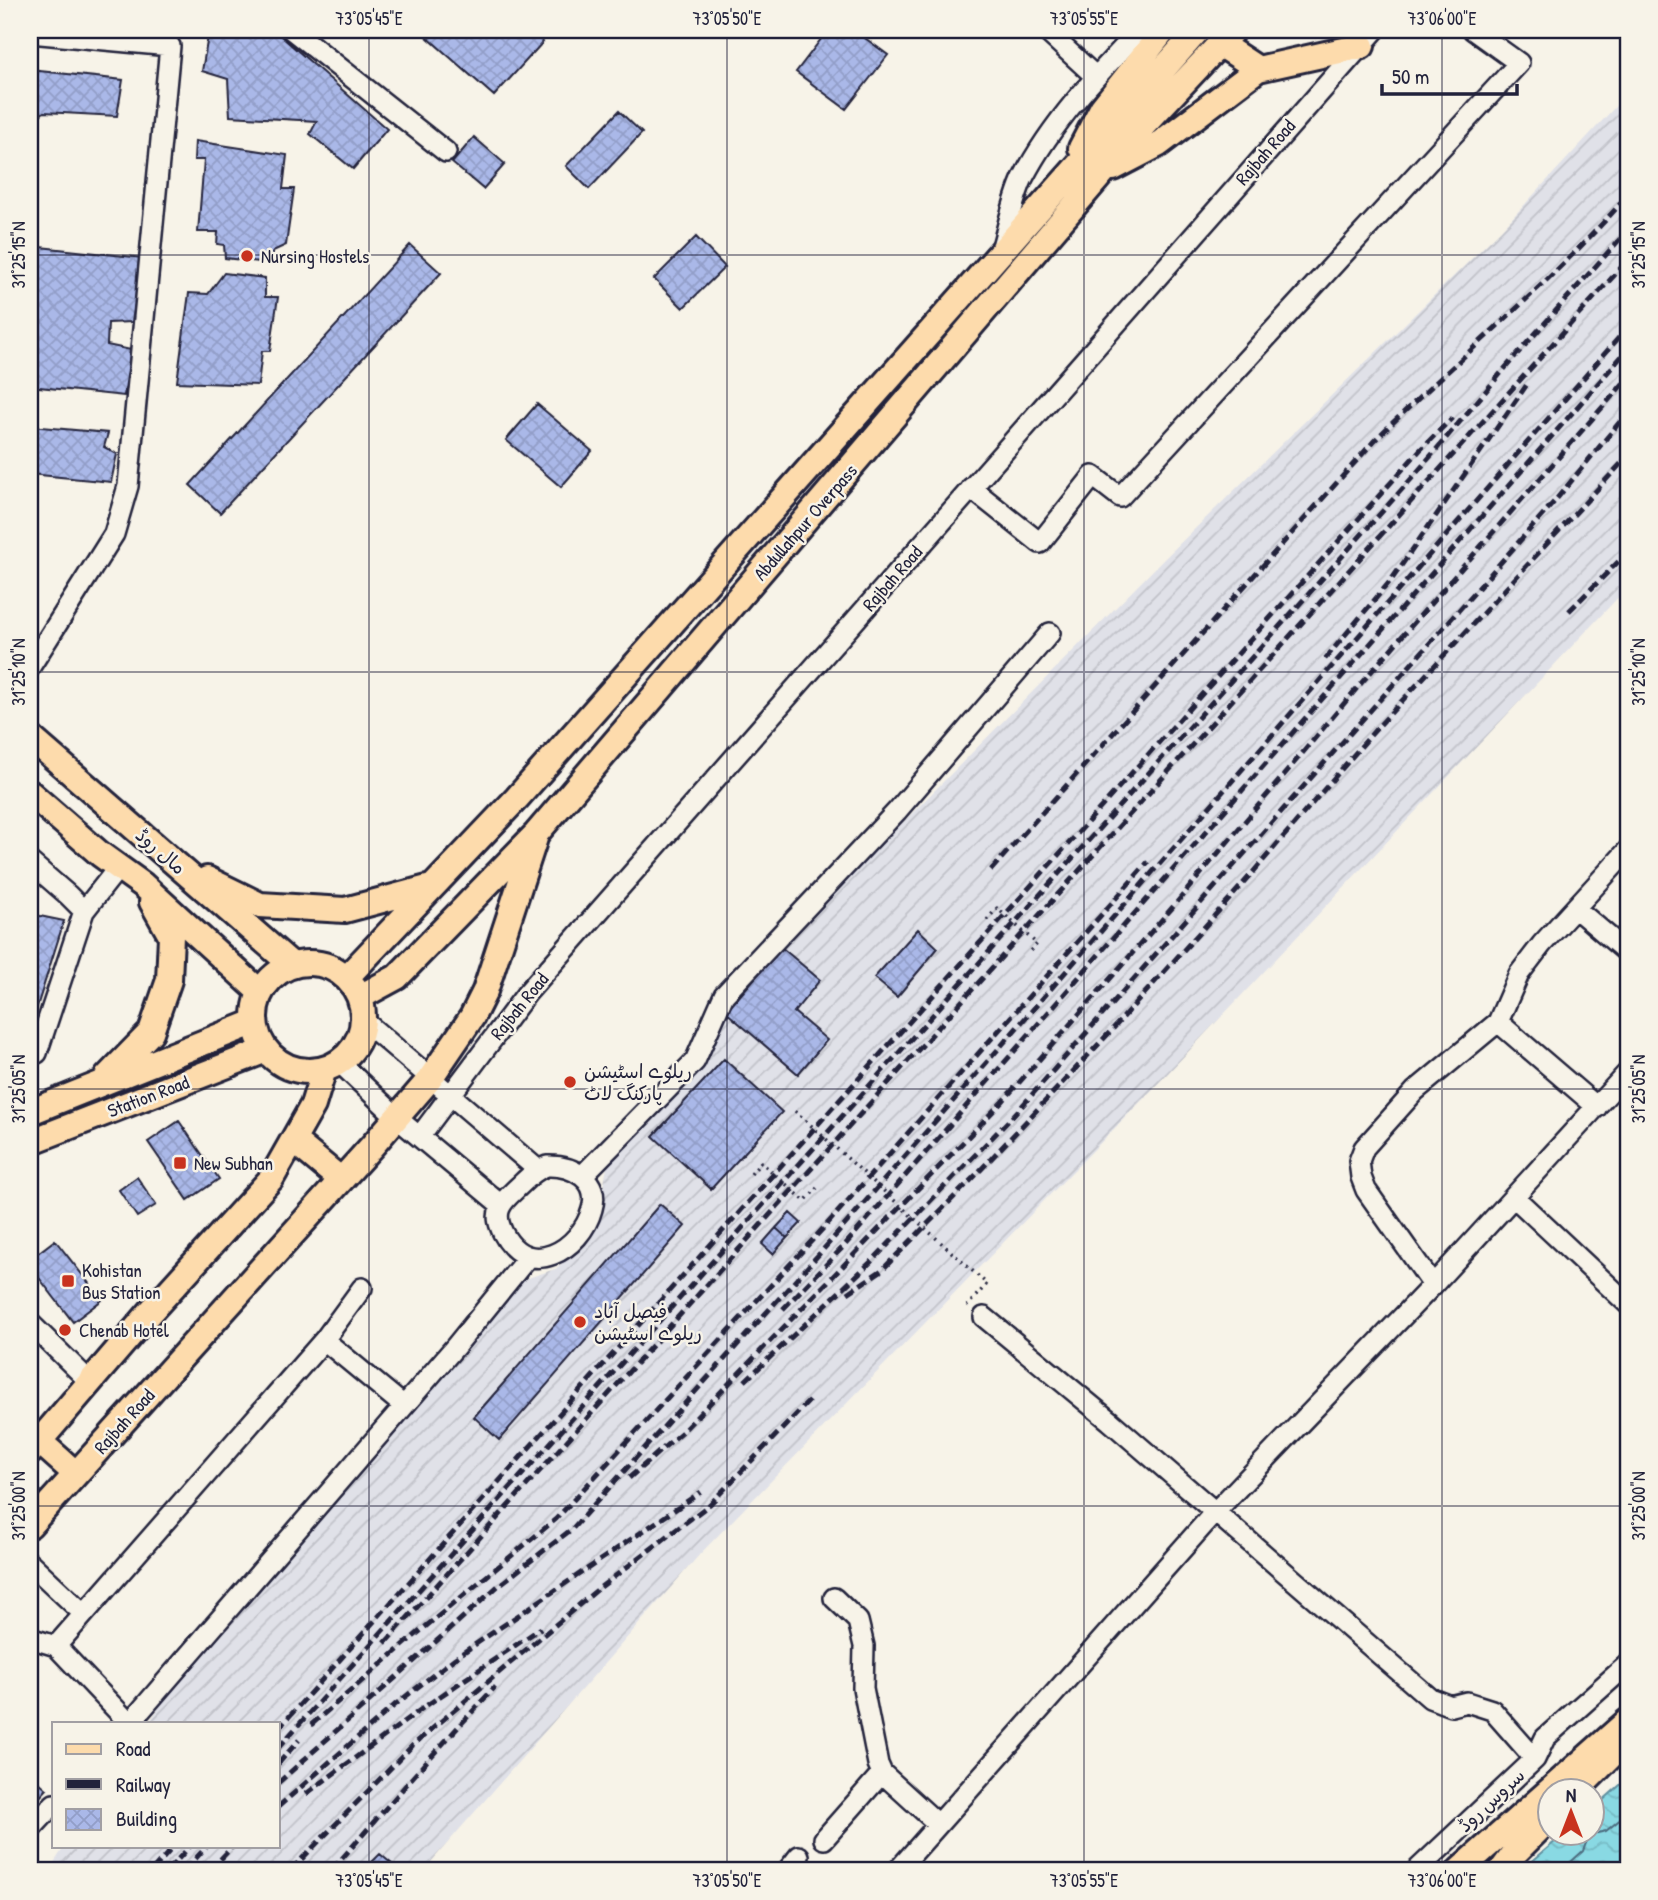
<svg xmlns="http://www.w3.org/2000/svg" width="1658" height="1900" viewBox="0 0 1658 1900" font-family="'Patrick Hand','Playpen Sans Arabic',sans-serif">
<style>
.industrial{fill:url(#industrial-furrows)}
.water{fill:url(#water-waves);stroke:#6090a0;stroke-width:2}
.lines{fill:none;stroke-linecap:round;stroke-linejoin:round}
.shore{stroke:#4b6b7e;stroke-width:2}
.building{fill:url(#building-cross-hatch);stroke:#22223b;stroke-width:2}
.minor-casing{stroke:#22223b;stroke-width:24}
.major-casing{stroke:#22223b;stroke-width:30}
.minor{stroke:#f7f3e8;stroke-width:19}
.major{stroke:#fddbac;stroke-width:24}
.rail{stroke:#22223b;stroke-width:5;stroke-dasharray:10 5;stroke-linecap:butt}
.path-bridge{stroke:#22223b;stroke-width:3.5;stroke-dasharray:2 5;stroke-linecap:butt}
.ticks{fill:none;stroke:#22223b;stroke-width:2;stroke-opacity:0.45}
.poi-dot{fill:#c8321e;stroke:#f7f3e8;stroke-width:2.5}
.labels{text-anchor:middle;stroke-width:5;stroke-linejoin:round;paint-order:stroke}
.street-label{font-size:19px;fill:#22223b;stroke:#f7f3e8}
.poi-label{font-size:19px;fill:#22223b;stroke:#f7f3e8;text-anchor:start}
.neatline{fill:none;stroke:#22223b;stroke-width:2.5}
.ticks-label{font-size:18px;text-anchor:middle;fill:#22223b}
</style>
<defs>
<pattern id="industrial-furrows" width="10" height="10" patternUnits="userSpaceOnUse" patternTransform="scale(1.75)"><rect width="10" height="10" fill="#e0e1e8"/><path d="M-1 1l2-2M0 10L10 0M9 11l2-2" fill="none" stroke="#c0c1c8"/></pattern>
<pattern id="water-waves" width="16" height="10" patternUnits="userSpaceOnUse" patternTransform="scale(1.75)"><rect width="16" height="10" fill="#89d9e3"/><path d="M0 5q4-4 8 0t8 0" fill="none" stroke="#76bac4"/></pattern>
<pattern id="building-cross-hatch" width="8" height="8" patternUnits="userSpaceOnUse" patternTransform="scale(1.75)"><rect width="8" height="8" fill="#aab8e8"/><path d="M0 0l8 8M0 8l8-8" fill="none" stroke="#929ec8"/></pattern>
</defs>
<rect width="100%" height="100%" fill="#f7f3e8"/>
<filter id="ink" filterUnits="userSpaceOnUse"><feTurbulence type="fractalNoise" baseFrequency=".0143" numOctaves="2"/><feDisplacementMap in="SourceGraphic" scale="14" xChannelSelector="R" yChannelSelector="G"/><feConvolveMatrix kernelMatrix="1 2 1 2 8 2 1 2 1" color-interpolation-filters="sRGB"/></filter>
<g filter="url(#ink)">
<path class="industrial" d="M1628 93V587L1152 1090 700 1554 424 1870H49L65 1846H278V1723H149L166 1697 525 1279 558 1268 598 1216 607 1167 700 1068 724 1003 1164 559 1501 230Z"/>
<path class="water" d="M1628 1778V1864L1621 1870H1522L1564 1834H1592V1810Z"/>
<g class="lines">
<path class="shore" d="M1562 1870 1583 1851 1589 1835 1606 1831 1628 1813"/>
</g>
<path class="building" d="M209 30H274L387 129 353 169 310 134 317 121 230 116 228 79 202 71Z
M419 30H529L543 42 494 96Z
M828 30H854L888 55 846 109 796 72Z
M30 70 123 80 117 116 44 112 30 123Z
M619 111 642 133 589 189 566 166Z
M474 137 505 164 483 189 452 163Z
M195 141 287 155 283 189H294L286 245 273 251 269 263 225 258 224 245 217 244 218 232H198L204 160H194Z
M696 237 725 267 683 308 654 279Z
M410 245 441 273 220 513 190 485Z
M30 246 143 258 132 322 108 323 107 345 131 350 124 396 30 386Z
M224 273 265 278V297H278L270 351H262L258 385 177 382 189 293 208 294Z
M537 404 592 451 561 487 506 440Z
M30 426 108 433 104 447 117 454 111 482 30 474Z
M30 914 64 921 30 1029Z
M918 929 938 948 897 997 874 978Z
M781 947 820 980 794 1012 827 1040 798 1074 726 1012Z
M724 1059 782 1112 711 1189 653 1136Z
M179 1121 219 1179 188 1200 148 1142Z
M137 1177 156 1205 137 1217 119 1190Z
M660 1204 685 1226 499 1440 474 1417Z
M790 1213 801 1223 787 1238 776 1228Z
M776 1228 787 1238 773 1254 762 1244Z
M55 1240 102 1300 73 1322 30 1266V1259Z
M30 1774 47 1789 30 1808Z
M380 1854 392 1864 386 1870H364Z"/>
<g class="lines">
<g class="minor-casing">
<path id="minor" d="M292 30 446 152
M1045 30 1095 76
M30 33 170 46 128 486 114 534 30 667
M1001 250C1008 227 1013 199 1023 178 1052 122 1097 75 1140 30
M971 488 1040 543 1093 476 1120 497 1519 63 1473 30
M30 862 68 895 84 911 118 868
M1575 908 1628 953
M364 1021 537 1169
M1498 1022 1597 1107
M37 1053 84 911
M339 1062 404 1124 501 1205
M420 1136 527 993 1375 30
M547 1166C572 1165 601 1180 592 1209 581 1250 528 1281 503 1233 499 1225 496 1217 500 1208 503 1200 511 1194 517 1188 527 1179 534 1170 547 1166Z
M583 1175 695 1061 724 995 897 811 1050 633
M1514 1197 1628 1304
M1433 1285 1366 1190 1361 1177 1359 1161 1364 1148 1415 1091 1498 1022 1519 974 1542 944 1628 850
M984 1317 1110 1421 1430 1698 1451 1706 1467 1702 1492 1710 1535 1759 1545 1738 1628 1664
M30 1323 90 1382
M324 1340 362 1288
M30 1563 84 1614
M834 1598 858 1621 864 1646 863 1688 878 1764 882 1773 938 1824
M30 1640 33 1639 56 1646 324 1340 404 1406
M56 1646 129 1723
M130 1723 455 1347 528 1257
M30 1830 54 1804
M824 1839 882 1773
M788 1870 799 1856
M898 1870 1215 1512 1433 1285 1628 1072
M1417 1870 1535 1759"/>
</g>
<g class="major-casing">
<path id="major" d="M1220 44 1258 69 1362 46
M1081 148 1102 108 1164 30
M1113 168 1159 144 1258 69
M30 737 292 965
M30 793 100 854 143 885 260 992
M207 879 260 905 345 910 431 887
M255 1017a54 54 0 1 1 108 0a54 54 0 1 1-108 0Z
M347 977 517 798 1198 30
M360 997 397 977 536 834 1140 129 1233 30
M107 1077 151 1032 169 980 171 936 152 902
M30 1112 255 1022
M293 1140 341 1180
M30 1142 266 1050
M39 1441 76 1474
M30 1452 151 1311 271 1179 313 1105 324 1069
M30 1525 372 1146 429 1080 472 1017 485 991 535 838
M1575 1792 1612 1755
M1460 1870 1628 1721
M1502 1870 1513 1855 1550 1818"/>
</g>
<use href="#minor" class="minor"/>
<use href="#major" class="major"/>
<path class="rail" d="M1569 611 1628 552
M1325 659 1392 579 1528 383
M991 870 1374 441C1458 358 1551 284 1628 195
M848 1293 882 1270 973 1178 1110 1032 1242 885 1376 729 1628 456
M783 1309 844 1246 1628 349
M745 1381 873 1260 1014 1115 1554 502 1628 412
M629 1478 683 1431 1002 1102 1172 908 1363 681 1628 378
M385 1643 1628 260
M311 1725 407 1642 556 1519 829 1222 1148 862
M278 1729 1420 450 1452 418
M278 1748 1413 477 1518 353 1628 230
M278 1764 299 1740
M278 1783 498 1586 572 1529 837 1234 1628 327
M306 1794 427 1705 541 1628
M278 1807 396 1704 455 1658 701 1492
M153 1870 174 1846
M168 1870 190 1846
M185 1870 207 1846
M210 1870 233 1846
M291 1870 413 1745 598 1589 710 1504 811 1399
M332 1870 426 1762 495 1687"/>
<path class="path-bridge" d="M987 920 997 908 1037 944 1027 954
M795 1111 987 1284 967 1306
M751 1174 761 1162 805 1201 817 1188"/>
</g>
</g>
<path class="ticks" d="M369 30V1870M727 30V1870M1084 30V1870M1442 30V1870M30 255H1628M30 672H1628M30 1089H1628M30 1506H1628"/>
<g class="poi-dot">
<circle cx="247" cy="256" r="7"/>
<circle cx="570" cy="1082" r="7"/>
<rect x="173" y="1156" width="14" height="14" rx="3.5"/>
<rect x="61" y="1274" width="14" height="14" rx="3.5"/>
<circle cx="580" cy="1322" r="7"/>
<circle cx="65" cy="1330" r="7"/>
</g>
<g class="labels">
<g class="street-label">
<text transform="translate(1265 152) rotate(-49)" y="7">Rajbah Road</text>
<text transform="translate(805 522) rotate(-49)" y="7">Abdullahpur Overpass</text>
<text transform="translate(892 578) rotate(-49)" y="7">Rajbah Road</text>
<text transform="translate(161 851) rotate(41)" y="7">مال روڈ</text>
<text transform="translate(519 1006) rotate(-51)" y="7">Rajbah Road</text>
<text transform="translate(148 1096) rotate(-21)" y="7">Station Road</text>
<text transform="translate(124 1421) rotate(-48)" y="7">Rajbah Road</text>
<text transform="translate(1491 1800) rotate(-43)" y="7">سروس روڈ</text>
</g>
<g class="poi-label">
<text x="261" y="263">Nursing Hostels</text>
<text x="584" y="1078">ریلوے اسٹیشن<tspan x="584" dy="22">پارکنگ لاٹ</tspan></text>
<text x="194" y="1170">New Subhan</text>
<text x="82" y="1277">Kohistan<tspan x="82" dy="22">Bus Station</tspan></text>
<text x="594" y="1318">فیصل آباد<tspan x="594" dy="22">ریلوے اسٹیشن</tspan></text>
<text x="79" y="1337">Chenab Hotel</text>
</g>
</g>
<rect width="1658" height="1900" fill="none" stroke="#f7f3e8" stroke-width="77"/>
<rect x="52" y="1722" width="228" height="126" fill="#f7f3e8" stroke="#a29fa3" stroke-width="2"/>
<rect x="66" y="1744" width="35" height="10" fill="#fddbac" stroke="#a29fa3" stroke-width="2"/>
<text x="116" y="1756" font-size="21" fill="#22223b">Road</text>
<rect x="66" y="1779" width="35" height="10" fill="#22223b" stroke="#a29fa3" stroke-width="2"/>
<text x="116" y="1792" font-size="21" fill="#22223b">Railway</text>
<rect x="66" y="1809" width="35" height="21" fill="url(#building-cross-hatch)" stroke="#a29fa3" stroke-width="2"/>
<text x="116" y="1826" font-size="21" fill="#22223b">Building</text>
<g transform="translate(1571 1812)"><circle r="33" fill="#f7f3e8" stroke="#a29fa3" stroke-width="2"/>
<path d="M0-5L12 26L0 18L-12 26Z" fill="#c8321e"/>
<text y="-10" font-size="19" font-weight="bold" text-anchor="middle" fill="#22223b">N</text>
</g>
<path d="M1382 84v10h135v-10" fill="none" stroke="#22223b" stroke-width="3.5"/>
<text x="1392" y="84" font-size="21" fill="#22223b" stroke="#f7f3e8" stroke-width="5" paint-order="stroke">50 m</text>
<rect x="38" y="38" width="1582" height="1824" class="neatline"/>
<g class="ticks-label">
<text x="369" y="25">73°05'45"E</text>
<text x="727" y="25">73°05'50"E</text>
<text x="1084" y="25">73°05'55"E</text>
<text x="1442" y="25">73°06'00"E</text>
<text transform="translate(19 255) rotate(-90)" y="6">31°25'15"N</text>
<text transform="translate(1639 255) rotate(-90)" y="6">31°25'15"N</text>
<text transform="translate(19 672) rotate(-90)" y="6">31°25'10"N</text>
<text transform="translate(1639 672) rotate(-90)" y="6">31°25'10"N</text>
<text transform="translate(19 1089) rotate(-90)" y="6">31°25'05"N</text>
<text transform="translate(1639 1089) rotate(-90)" y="6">31°25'05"N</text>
<text transform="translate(19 1506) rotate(-90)" y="6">31°25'00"N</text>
<text transform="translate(1639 1506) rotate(-90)" y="6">31°25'00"N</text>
<text x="369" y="1887">73°05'45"E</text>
<text x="727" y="1887">73°05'50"E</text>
<text x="1084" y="1887">73°05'55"E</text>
<text x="1442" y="1887">73°06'00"E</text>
</g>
</svg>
